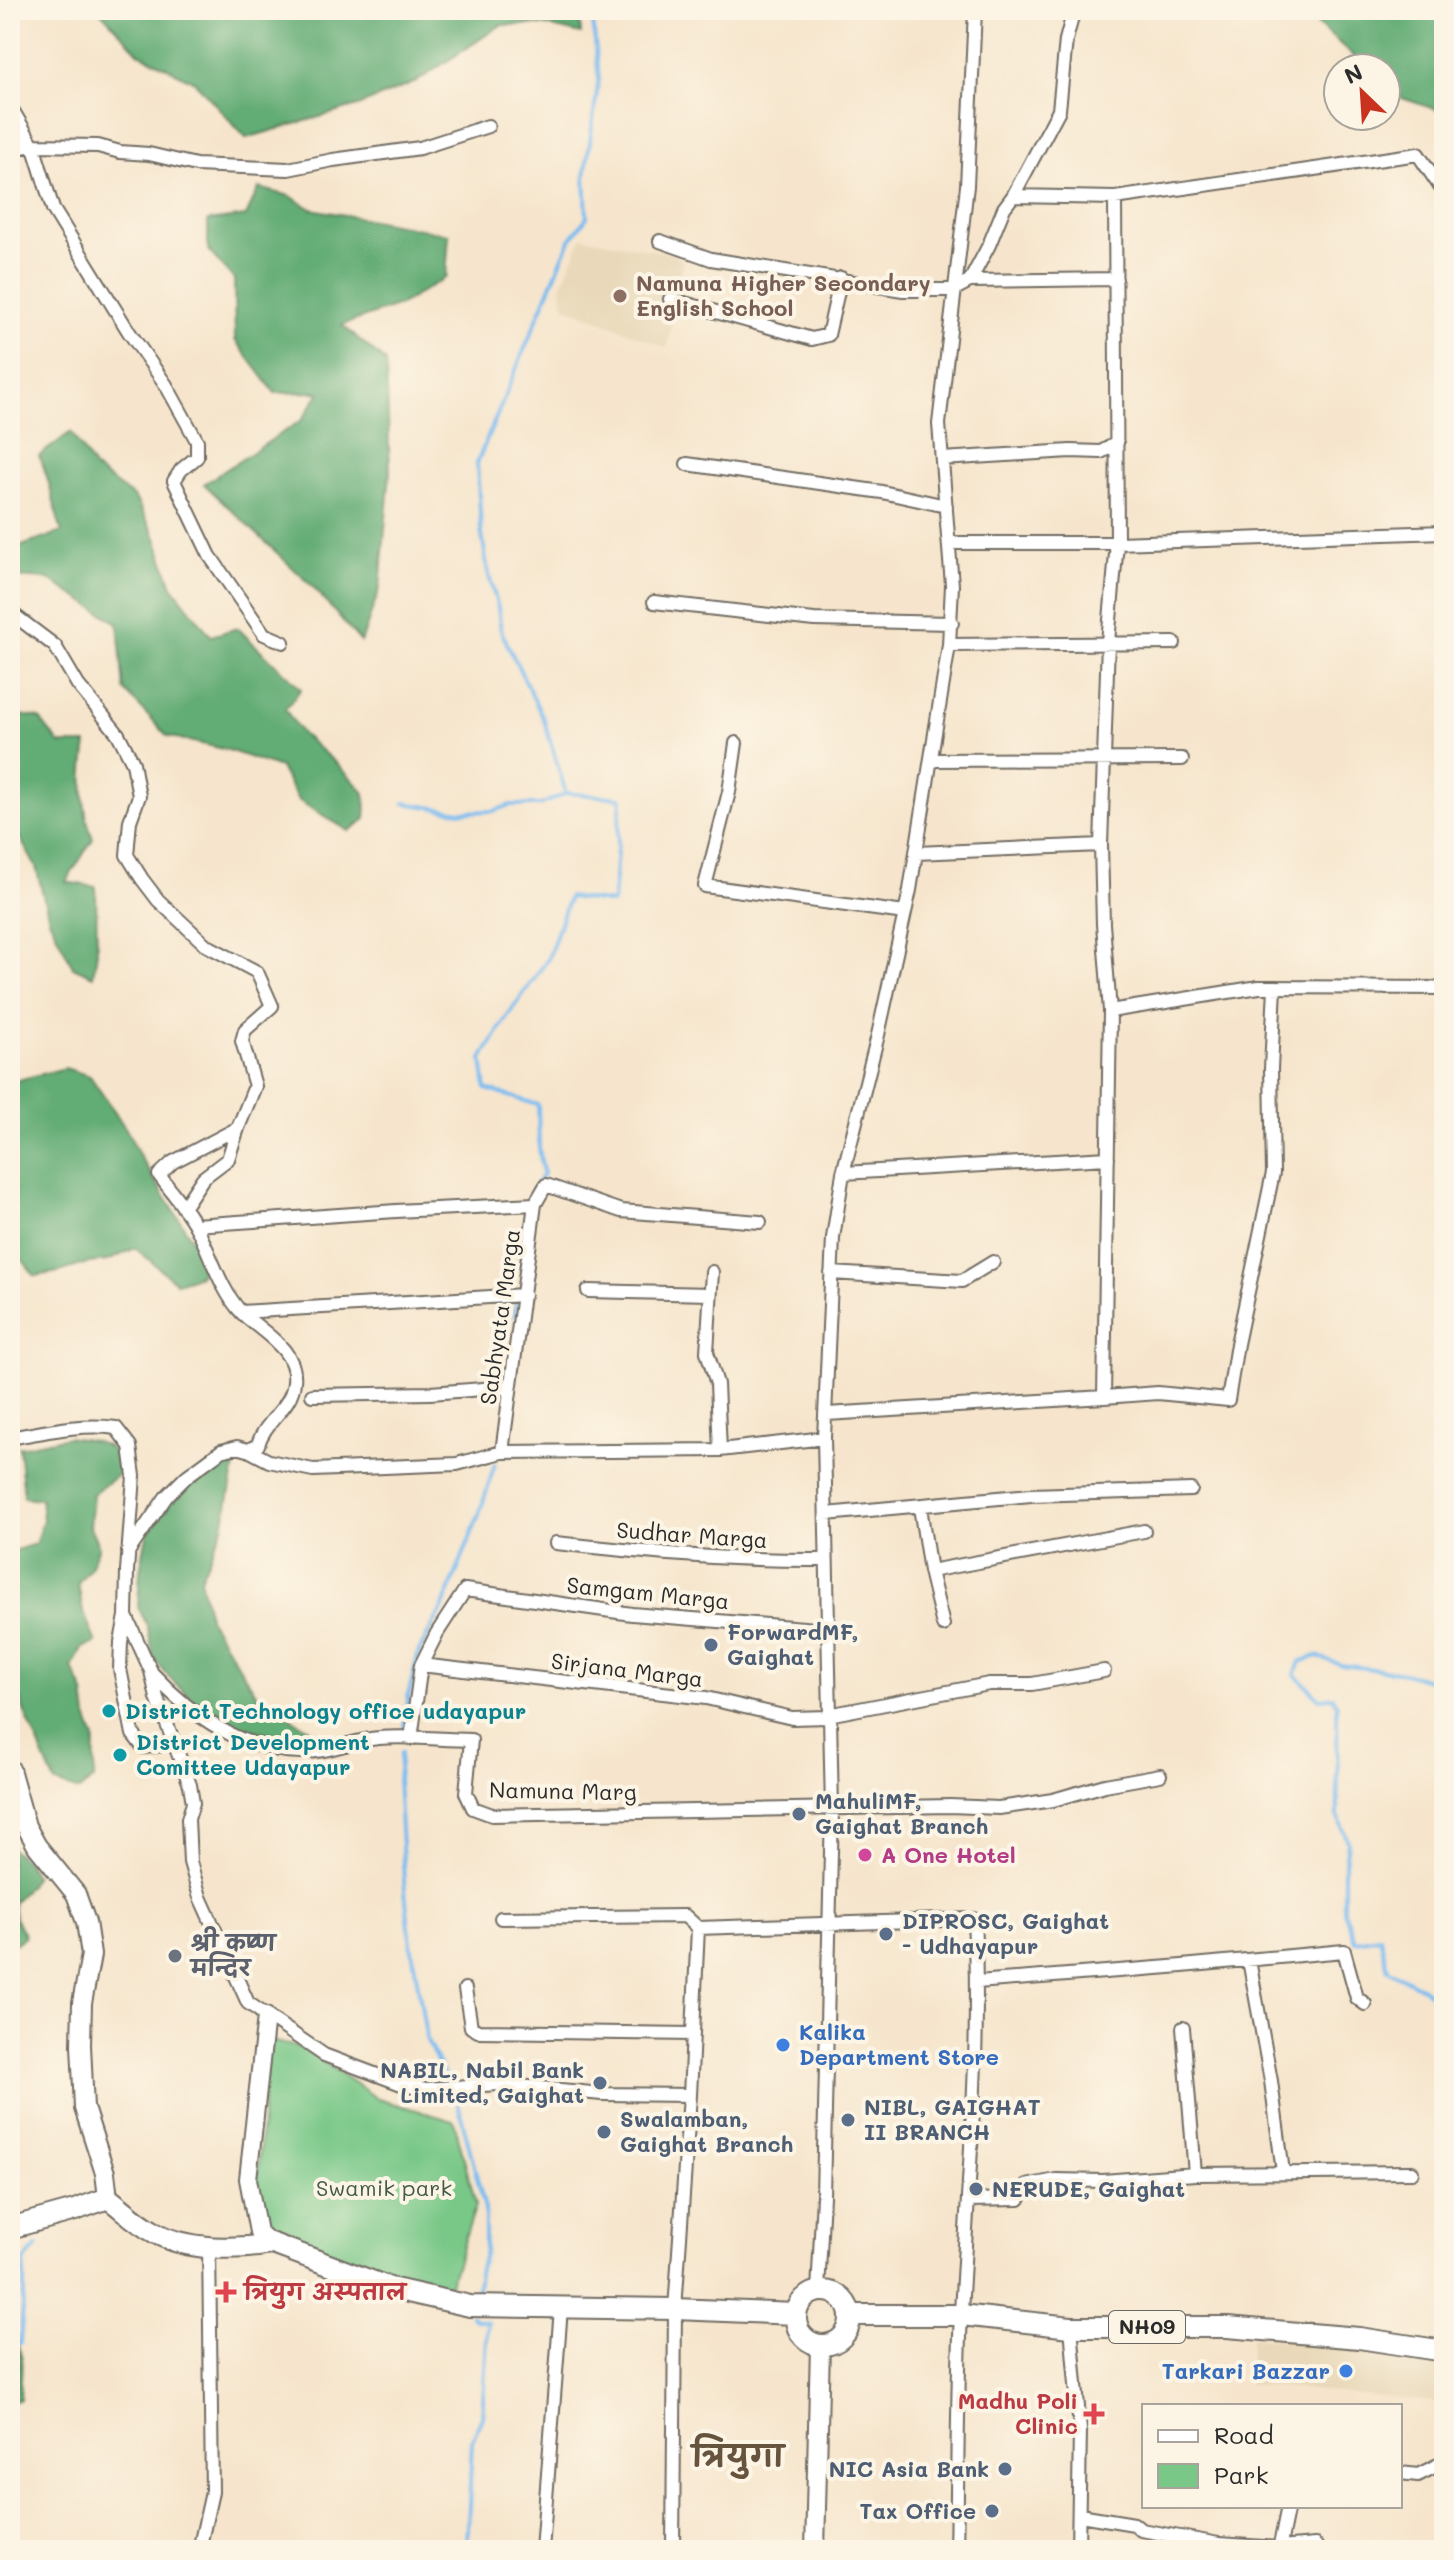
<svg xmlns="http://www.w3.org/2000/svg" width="1454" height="2560" viewBox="0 0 1454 2560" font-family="Mali,'Playpen Sans Deva',sans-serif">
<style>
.built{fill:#e9d9ba}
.green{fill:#79c888;stroke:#527a5a;stroke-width:2}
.forest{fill:#62ac74;stroke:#466c50;stroke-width:2}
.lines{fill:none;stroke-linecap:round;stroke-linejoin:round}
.stream{stroke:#7cbcf0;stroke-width:4}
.minor-casing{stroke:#726c63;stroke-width:16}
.tertiary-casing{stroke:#726c63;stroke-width:20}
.secondary-casing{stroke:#726c63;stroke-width:22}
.primary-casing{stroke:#726c63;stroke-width:24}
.minor{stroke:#fff;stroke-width:12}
.tertiary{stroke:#fff;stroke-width:16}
.secondary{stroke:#fff;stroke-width:18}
.primary{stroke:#fff;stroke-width:20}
.education-dot{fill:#8d6e63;stroke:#fcf5e5;stroke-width:3}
.service-dot{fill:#5c6f8a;stroke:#fcf5e5;stroke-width:3}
.culture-dot{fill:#0f9aa8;stroke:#fcf5e5;stroke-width:3}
.hotel-dot{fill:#d1479c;stroke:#fcf5e5;stroke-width:3}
.worship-dot{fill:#6b7280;stroke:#fcf5e5;stroke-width:3}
.shop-dot{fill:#3f7fe0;stroke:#fcf5e5;stroke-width:3}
.health-dot{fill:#e0444e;stroke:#fcf5e5;stroke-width:3}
.labels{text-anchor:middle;stroke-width:8;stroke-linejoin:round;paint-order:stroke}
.shield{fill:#fcf5e5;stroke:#6a6863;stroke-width:2}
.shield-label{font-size:20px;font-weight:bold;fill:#2b2b2b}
.education-label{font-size:22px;font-weight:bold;fill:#785e54;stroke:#fcf5e5;text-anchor:start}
.street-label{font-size:22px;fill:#2b2b2b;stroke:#fcf5e5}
.service-label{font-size:22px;font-weight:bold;fill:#4e5e75;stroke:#fcf5e5;text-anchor:start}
.culture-label{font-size:22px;font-weight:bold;fill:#0d838f;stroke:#fcf5e5;text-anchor:start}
.hotel-label{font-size:22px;font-weight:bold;fill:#b23c85;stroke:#fcf5e5;text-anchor:start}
.worship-label{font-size:22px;font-weight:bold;fill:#5b616d;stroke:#fcf5e5;text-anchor:start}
.shop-label{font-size:22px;font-weight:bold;fill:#366cbe;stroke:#fcf5e5;text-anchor:start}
.park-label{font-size:22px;fill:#425a47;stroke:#fcf5e5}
.health-label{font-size:22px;font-weight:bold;fill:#be3a42;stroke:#fcf5e5;text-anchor:start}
.district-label{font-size:30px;font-weight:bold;fill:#67543e;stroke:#fcf5e5}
</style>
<rect width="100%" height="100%" fill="#fcf5e5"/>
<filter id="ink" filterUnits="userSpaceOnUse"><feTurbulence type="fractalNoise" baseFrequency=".0125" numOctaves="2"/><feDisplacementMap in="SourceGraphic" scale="16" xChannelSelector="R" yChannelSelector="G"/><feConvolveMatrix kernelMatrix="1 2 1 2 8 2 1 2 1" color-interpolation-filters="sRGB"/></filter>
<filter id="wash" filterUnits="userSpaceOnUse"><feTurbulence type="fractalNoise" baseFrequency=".006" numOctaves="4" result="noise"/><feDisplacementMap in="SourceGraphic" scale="32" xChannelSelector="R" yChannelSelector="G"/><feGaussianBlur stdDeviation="1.8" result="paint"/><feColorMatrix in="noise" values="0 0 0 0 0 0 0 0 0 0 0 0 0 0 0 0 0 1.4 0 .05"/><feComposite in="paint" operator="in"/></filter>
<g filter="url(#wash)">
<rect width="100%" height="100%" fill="#f6e5cc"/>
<path class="built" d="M582 237 673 254 683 262 667 348 564 306 561 286Z
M1251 2337 1370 2347 1444 2357V2403L1248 2384Z"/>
<path class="green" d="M268 2040 304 2049 378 2099 454 2121 476 2205 450 2284 396 2285 282 2235 256 2199Z"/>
<path class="forest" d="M99 10H304L307 14 340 10H579L581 34 543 25H501L416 82 358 106 246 138 195 82 139 53Z
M1302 10H1444V112L1402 98 1386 84V68H1367Z
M259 188 290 196 312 209 449 234 446 277 402 304 342 325 386 362 390 472 380 588 361 642 312 586 204 484 302 420 320 392 275 393 235 340 234 279 208 250V221L246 216Z
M71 432 95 469 135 498 156 538 172 586 211 636 238 628C258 650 281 667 301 689L285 709 302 734 338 765 365 793 366 819 349 831 298 800 280 768 228 750 167 736 124 690 118 623 48 579 12 577 10 550 62 532C53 506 51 480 39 456Z
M17 646 14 675 20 697 15 714 39 718 60 744H87C82 776 81 808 93 839L66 882 96 887 97 952 93 976 73 967 49 919 36 867 15 829 10 826V653Z
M65 1068 90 1076 126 1129 142 1160 203 1257 200 1275 177 1283 135 1248 108 1261 88 1263 59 1272 35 1276 16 1252 10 1251V1082Z
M68 1437C94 1441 114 1441 125 1469L93 1494 90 1527 99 1547 89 1569 78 1583 83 1611 96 1643 82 1648 72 1668 84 1692 87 1717 95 1739 94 1779 79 1791 55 1783 24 1711 10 1669V1552L35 1544 43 1520 41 1499 24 1497 19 1447Z
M228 1457 236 1461 223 1527 200 1579 210 1621 259 1698 327 1740 241 1729 206 1710 175 1684 154 1659 147 1625 138 1607 140 1570 147 1535 174 1496 195 1477Z
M10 1847 26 1861 35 1875 29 1885 13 1903 15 1918 25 1936 14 1945 10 1941Z
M10 2333 14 2334 22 2358 20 2399 10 2403Z"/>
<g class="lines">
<path class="stream" d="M404 803 461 812 494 811 510 805H540L565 794
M528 1201 543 1173 539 1148 538 1105 486 1089 482 1059 506 1018 548 959 569 897 613 903 621 798 566 793 544 720 501 631 498 608 488 572 481 529 477 463 570 240 587 217 585 176 599 78 593 23 582 10
M521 1268 526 1215
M514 1316 516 1303
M1444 1675 1428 1680 1405 1673 1341 1665 1317 1656 1300 1662 1295 1674 1319 1698 1333 1697 1337 1705 1338 1816 1348 1842 1344 1871V1911L1355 1941 1380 1937 1388 1970 1422 1988 1444 2005
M403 1735 409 1692 419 1651 443 1607 479 1515 495 1464
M401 1752 398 1779 404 1881 410 1937 427 2041 446 2079
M458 2103 485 2209V2250L479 2272 476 2295
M10 2343H20L24 2292V2261L37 2246
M467 2550 472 2441 482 2417 488 2322 475 2319 471 2315"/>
</g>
</g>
<g filter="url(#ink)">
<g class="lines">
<g class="minor-casing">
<path id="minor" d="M10 106 33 145 53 209 129 332 166 385 197 441V457L181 470 174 481 210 556 264 634 283 642
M10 149 33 145 98 146 120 152 149 154 196 165 288 169 333 160 420 148 488 126
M1013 196 1115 198 1418 154 1443 191
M660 241 711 259 903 290H953L970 281 989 245 1004 208 1013 196 1059 110 1066 40 1074 10
M970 281 1116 279
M670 299 812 339 828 335 841 278
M942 459 1070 451 1101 452 1117 443
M687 464 882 492 946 506
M949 543H1117L1444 532
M654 602 814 620 952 623
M10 612 55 646 78 685 118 734 133 763 139 796 130 821 127 855 142 879 158 900 206 945 257 972 272 1006 245 1030 242 1041 255 1086 238 1128 173 1162 159 1175C171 1191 185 1208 195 1225 211 1253 219 1288 241 1312 261 1332 298 1349 294 1382 292 1408 264 1421 258 1445L248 1450 237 1447 221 1451 187 1476 166 1497 128 1552
M949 645 1174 643
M736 743 729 792 705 886 905 913
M932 760 1182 759
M916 853 1101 845
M1110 1011 1259 987 1444 988
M843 1173 1108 1158
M535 1204 546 1185 621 1211 760 1222
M183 1208 203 1178 228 1159 238 1128
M195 1225 396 1211 535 1204 502 1452 720 1450 824 1438
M712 1272 707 1352 717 1384 720 1450
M831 1273 962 1281 993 1262
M588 1291 710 1294
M241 1312 524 1295
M312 1395 430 1393 510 1387
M1104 1397 1158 1393 1228 1400 1237 1344 1273 1173 1271 1069 1275 987
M827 1414 1104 1397 1110 1011 1103 924 1101 845 1108 642 1117 543 1115 198
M10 1438C45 1432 80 1423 116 1428L130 1446 134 1476 127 1571 126 1616 151 1671 157 1698 190 1785 193 1803 188 1819 190 1862 200 1897 248 2003 324 2055 404 2085 425 2089 498 2084 602 2094 690 2095
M248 1450 269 1461 313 1470 457 1464 502 1452
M920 1507 930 1571 943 1625
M826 1514 1031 1495 1191 1490
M556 1543C646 1553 735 1561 826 1560
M930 1571 1144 1531
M126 1616 121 1642 120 1669 133 1734 143 1747 174 1744
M421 1665 706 1698 792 1718 828 1717
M153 1674C191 1715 243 1752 301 1752 327 1753 353 1740 379 1738 406 1735 443 1740 471 1740L466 1793 473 1808 492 1815 950 1806 999 1808 1053 1800 1105 1785 1160 1775
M828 1715 989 1684H1032L1104 1671
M411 1739 421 1665 437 1633 465 1590 632 1614 828 1630
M501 1918 685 1916 698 1928
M1249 1960 1271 2081 1283 2172
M977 1982 1182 1966 1344 1951 1357 1998 1365 2004
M465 1989 471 2027 478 2031 693 2034
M1183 2028 1195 2174
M969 2200 1019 2199 1026 2186 1056 2180 1103 2181 1195 2174 1412 2172
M818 2291 823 2196 832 1809 824 1438 833 1238 843 1173 878 1035 910 890 949 645 952 585 939 424 967 186 975 10
M1071 2327 1080 2430 1078 2550
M1400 2473 1418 2475 1444 2462
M1080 2515 1134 2524 1141 2530 1219 2544 1279 2548 1315 2545 1319 2550
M199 2550 212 2492 209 2246
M542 2550 561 2308
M673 2550 675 2309 690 2095 698 1928 974 1919C981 2050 968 2182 961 2313 957 2392 958 2471 956 2550
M1279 2550 1288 2506"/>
</g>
<g class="tertiary-casing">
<path id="tertiary" d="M266 2016 248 2179 258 2232 273 2244"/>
</g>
<g class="secondary-casing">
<path id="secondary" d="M10 1769 26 1826 37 1846 76 1894 86 1922 91 1955 82 2003 81 2045 84 2108 105 2173 108 2198
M815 2550 820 2345"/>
</g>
<g class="primary-casing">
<path id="primary" d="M10 2228 75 2210 108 2198C123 2209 137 2223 154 2232 187 2251 237 2250 273 2244L390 2288 470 2306 675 2309 796 2314
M796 2318a27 27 0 1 1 54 0a27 27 0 1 1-54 0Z
M850 2315H961L1071 2327H1227L1359 2338 1444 2351"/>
</g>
<use href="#minor" class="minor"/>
<use href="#tertiary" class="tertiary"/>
<use href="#secondary" class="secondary"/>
<use href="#primary" class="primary"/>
</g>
</g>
<circle class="education-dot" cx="620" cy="296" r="8"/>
<g class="service-dot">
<circle cx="711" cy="1645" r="8"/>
<circle cx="799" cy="1814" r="8"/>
<circle cx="886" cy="1934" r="8"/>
<circle cx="600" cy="2083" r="8"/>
<circle cx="848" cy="2120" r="8"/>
<circle cx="604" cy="2132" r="8"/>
<circle cx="976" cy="2189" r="8"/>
<circle cx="1005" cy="2469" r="8"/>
<circle cx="992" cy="2511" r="8"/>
</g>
<g class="culture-dot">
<circle cx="109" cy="1711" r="8"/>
<circle cx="120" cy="1755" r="8"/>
</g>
<circle class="hotel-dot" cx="865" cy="1855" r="8"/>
<circle class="worship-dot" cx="175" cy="1956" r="8"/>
<g class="shop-dot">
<circle cx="783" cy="2045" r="8"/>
<circle cx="1346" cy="2371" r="8"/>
</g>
<g class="health-dot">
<path d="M222 2280h8v8h8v8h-8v8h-8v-8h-8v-8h8z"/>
<path d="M1090 2402h8v8h8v8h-8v8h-8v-8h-8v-8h8z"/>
</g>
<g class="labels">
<rect class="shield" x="1109" y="2311" width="76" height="32" rx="6"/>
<g class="shield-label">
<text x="1147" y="2334">NH09</text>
</g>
<g class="education-label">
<text x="636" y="291">Namuna Higher Secondary<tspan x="636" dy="25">English School</tspan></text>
</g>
<g class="street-label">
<text transform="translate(500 1317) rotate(-82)" y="8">Sabhyata Marga</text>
<text transform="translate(692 1535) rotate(4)" y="8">Sudhar Marga</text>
<text transform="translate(648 1593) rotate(6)" y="8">Samgam Marga</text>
<text transform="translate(627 1670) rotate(7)" y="8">Sirjana Marga</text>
<text transform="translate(563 1791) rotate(1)" y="8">Namuna Marg</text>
</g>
<g class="service-label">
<text x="727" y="1640">ForwardMF,<tspan x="727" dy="25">Gaighat</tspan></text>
<text x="815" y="1809">MahuliMF,<tspan x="815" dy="25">Gaighat Branch</tspan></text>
<text x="902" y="1929">DIPROSC, Gaighat<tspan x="902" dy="25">- Udhayapur</tspan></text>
<text x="584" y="2078" text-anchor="end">NABIL, Nabil Bank<tspan x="584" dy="25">Limited, Gaighat</tspan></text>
<text x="864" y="2115">NIBL, GAIGHAT<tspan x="864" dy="25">II BRANCH</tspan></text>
<text x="620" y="2127">Swalamban,<tspan x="620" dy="25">Gaighat Branch</tspan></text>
<text x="992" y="2197">NERUDE, Gaighat</text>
<text x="989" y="2477" text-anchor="end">NIC Asia Bank</text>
<text x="976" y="2519" text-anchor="end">Tax Office</text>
</g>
<g class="culture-label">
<text x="125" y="1719">District Technology office udayapur</text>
<text x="136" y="1750">District Development<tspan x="136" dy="25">Comittee Udayapur</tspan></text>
</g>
<g class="hotel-label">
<text x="881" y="1863">A One Hotel</text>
</g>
<g class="worship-label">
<text x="191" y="1951">श्री कृष्ण<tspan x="191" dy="25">मन्दिर</tspan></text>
</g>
<g class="shop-label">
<text x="799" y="2040">Kalika<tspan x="799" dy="25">Department Store</tspan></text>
<text x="1330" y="2379" text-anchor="end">Tarkari Bazzar</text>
</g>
<g class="park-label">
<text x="384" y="2196">Swamik park</text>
</g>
<g class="health-label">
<text x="244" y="2300">त्रियुग अस्पताल</text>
<text x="1078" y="2409" text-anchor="end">Madhu Poli<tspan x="1078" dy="25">Clinic</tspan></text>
</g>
<g class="district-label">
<text x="738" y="2467">त्रियुगा</text>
</g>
</g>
<rect width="1454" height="2560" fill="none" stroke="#fcf5e5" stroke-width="40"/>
<rect x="1142" y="2404" width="260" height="104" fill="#fcf5e5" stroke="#a8a49b" stroke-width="2"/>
<rect x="1158" y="2430" width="40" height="12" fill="#ffffff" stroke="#a8a49b" stroke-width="2"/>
<text x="1214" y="2444" font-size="24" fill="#2b2b2b">Road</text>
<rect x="1158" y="2464" width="40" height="24" fill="#79c888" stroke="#a8a49b" stroke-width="2"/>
<text x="1214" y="2484" font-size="24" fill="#2b2b2b">Park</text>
<g transform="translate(1362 92) rotate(335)"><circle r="38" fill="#fcf5e5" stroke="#a8a49b" stroke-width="2"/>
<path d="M0-6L14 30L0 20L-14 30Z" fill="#c8321e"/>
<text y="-12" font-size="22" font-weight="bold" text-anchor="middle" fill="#2b2b2b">N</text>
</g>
</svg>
